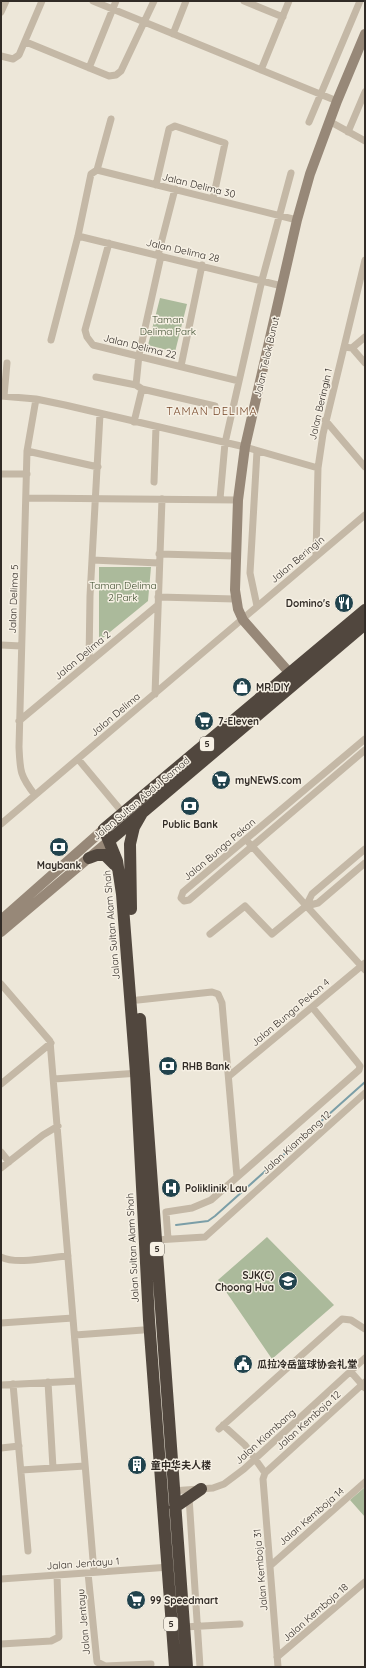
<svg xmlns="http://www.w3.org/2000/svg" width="366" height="1668" viewBox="0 0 366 1668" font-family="Quicksand,'Noto Sans SC',sans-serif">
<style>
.green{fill:#abba9b}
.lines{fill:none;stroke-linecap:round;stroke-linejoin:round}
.stream{stroke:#7b9ea7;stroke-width:2}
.street{stroke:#c4b8a6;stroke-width:7}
.secondary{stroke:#978878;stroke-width:10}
.highway{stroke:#51473e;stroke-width:12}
.labels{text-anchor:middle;stroke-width:3;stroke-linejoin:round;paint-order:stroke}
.shield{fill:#f6f0e4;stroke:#6c665f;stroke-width:1}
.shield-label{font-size:9px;font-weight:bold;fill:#312b26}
.street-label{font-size:10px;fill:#312b26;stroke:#f6f0e4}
.park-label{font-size:10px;fill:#3c4c2d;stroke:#f6f0e4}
.poi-label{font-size:10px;font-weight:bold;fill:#312b26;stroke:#f6f0e4;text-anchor:start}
.neighbourhood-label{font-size:11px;letter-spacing:1px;fill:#764729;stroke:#f6f0e4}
</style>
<rect width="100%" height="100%" fill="#ede7d9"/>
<path class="green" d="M160 298 187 304 175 352 148 345Z
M99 567H151L148 601 99 641Z
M267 1237 334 1305 272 1359 218 1280Z
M365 1487V1517L350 1500Z"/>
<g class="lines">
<path class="stream" d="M176 1225 208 1221 215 1216 365 1082"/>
<path class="street" d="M93 1 337 101
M244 1 283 17
M1 12 6 1
M173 34 186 1
M26 42 109 76 116 75 121 71 154 1
M1 56 13 59 19 55 42 1
M89 68 116 1
M261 70 289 1
M329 121 365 141
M309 122 360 1
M348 132 365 92
M97 170 297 220
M156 185 169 129 175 126 225 143 213 199
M78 236 282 286
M109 243 85 330 87 337 93 345 239 381
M158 255 175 189
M51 340 78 236 91 174 97 170 111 119
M344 347 352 348 365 363
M352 348 365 337
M181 366 202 265
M96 377 136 385
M142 389 215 406
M1 396 36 399 65 405 245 447 318 468
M4 396 7 363
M325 420 365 467
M134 422 142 389 136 385 139 355 161 256
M27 451 98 467
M1 474H27
M154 482 156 427
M26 498 238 500
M220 499 225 443 262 280 291 173
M159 554 235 556
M316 556 318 468 323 434 365 260
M92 560 159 563
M158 597 235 599
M257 606 250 573 257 451
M1 645 21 646
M89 662 90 596 100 414
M155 694 162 499
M19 721 158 605
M365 739 183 892 181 898 184 901 189 900 365 750
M78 759 123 813
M35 795C20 776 20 771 19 747L27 451 36 399
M1 824 365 515
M249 843 365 970
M306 906 318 903 365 863
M210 934 245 906 272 934 306 906 312 894 365 849
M1 984 50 1041 94 1572
M138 1000 212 992 218 994 222 1003 237 1177
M229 1076 365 963
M54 1079 139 1073
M1 1084 51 1043
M1 1152 9 1162
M1 1168 43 1135 58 1126
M168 1239 166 1212 192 1208 211 1200 359 1070 360 1066 357 1062 312 1007
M156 1240 205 1237 365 1093
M1 1257C16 1265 51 1257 68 1256
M1 1323 73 1318
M75 1335 143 1330
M351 1372 365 1388
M48 1382 53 1468
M13 1384 28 1551
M1 1385 78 1381
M223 1425 245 1445 265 1473
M219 1429 342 1319 351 1320 365 1329
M1 1448 19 1446
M21 1470 85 1466
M265 1473 263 1479 278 1667
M265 1473 365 1382
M172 1491 213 1488 224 1484 244 1469 365 1358
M189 1497 200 1667
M270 1566 365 1482
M88 1573 97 1662 105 1666 151 1664
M1 1579 170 1567
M184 1627 240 1624
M1 1644 51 1641 59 1637 57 1575
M277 1657 365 1582"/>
<path class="secondary" d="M294 678 243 620 238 609 235 590 238 500 245 447 297 220 310 174 337 101 365 34
M1 920 104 829
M1 932 110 840"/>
<path class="highway" d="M110 840 365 624
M89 858 97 855H105L117 867
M131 909 130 844 134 827 142 813
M140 1019 187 1667
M175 1507 201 1489
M175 1667 149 1320 136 1073 122 894 117 861 104 829 365 610"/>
</g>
<defs>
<g id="restaurant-disc" transform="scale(1)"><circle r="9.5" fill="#21434d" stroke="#f6f0e4"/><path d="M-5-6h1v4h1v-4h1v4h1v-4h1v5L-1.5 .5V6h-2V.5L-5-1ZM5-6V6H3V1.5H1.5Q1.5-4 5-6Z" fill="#fff"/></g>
<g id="shop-disc" transform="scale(1)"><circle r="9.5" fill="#21434d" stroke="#f6f0e4"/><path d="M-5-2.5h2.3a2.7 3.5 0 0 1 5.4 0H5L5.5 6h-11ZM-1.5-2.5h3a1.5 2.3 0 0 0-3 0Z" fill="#fff"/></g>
<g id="supermarket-disc" transform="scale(1)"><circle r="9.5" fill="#21434d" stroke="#f6f0e4"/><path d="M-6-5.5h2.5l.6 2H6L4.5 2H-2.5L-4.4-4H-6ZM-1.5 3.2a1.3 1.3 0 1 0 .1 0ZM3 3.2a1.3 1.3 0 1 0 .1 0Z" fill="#fff"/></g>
<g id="bank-disc" transform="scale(1)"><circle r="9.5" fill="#21434d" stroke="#f6f0e4"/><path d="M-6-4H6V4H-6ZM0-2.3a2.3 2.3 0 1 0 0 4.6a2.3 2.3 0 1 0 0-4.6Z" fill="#fff"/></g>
<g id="hospital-disc" transform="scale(1)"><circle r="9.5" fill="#21434d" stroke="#f6f0e4"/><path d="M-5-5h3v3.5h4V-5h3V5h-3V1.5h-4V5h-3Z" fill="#fff"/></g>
<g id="school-disc" transform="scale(1)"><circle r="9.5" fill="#21434d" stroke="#f6f0e4"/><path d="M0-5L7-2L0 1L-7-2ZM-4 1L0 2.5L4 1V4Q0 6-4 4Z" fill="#fff"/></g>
<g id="civic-disc" transform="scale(1)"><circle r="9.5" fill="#21434d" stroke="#f6f0e4"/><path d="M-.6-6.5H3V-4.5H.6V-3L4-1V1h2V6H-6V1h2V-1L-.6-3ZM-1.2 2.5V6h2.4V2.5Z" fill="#fff"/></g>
<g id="building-disc" transform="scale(1)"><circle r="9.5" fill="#21434d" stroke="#f6f0e4"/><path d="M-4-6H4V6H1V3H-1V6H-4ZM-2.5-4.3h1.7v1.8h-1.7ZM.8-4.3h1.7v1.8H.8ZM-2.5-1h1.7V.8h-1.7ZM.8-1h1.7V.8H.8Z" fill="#fff"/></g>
</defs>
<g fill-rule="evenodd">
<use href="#restaurant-disc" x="344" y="603"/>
<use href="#shop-disc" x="242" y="687"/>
<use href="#supermarket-disc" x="204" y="721"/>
<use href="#supermarket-disc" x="221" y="780"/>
<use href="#bank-disc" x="190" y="806"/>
<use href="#bank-disc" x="59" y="847"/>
<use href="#bank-disc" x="168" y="1066"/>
<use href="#hospital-disc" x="171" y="1188"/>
<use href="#school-disc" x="288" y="1281"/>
<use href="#civic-disc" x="243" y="1364"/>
<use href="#building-disc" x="137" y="1465"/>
<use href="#supermarket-disc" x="136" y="1600"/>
</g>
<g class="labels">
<g class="shield">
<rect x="200" y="737" width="14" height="14" rx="3"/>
<rect x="150" y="1242" width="14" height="14" rx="3"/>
<rect x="164" y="1617" width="14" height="14" rx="3"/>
</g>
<g class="shield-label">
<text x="207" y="747">5</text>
<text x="157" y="1252">5</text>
<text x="171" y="1627">5</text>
</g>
<g class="street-label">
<text transform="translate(199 185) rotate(14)" y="4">Jalan Delima 30</text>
<text transform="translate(183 250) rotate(13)" y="4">Jalan Delima 28</text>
<text transform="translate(140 346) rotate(14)" y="4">Jalan Delima 22</text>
<text transform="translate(266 357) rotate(-77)" y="4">Jalan Telok Bunut</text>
<text transform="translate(320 404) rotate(-77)" y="4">Jalan Beringin 1</text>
<text transform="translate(297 559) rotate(-40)" y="4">Jalan Beringin</text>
<text transform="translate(13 599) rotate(-88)" y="4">Jalan Delima 5</text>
<text transform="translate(82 655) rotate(-40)" y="4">Jalan Delima 2</text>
<text transform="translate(115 714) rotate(-40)" y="4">Jalan Delima</text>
<text transform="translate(141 798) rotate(-40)" y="4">Jalan Sultan Abdul Samad</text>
<text transform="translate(219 849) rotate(-40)" y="4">Jalan Bunga Pekan</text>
<text transform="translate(111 925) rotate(-95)" y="4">Jalan Sultan Alam Shah</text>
<text transform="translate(290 1012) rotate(-40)" y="4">Jalan Bunga Pekan 4</text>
<text transform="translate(296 1142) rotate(-42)" y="4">Jalan Kiambang 12</text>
<text transform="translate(132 1248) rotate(-93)" y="4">Jalan Sultan Alam Shah</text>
<text transform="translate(308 1420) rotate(-42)" y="4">Jalan Kemboja 12</text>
<text transform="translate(265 1436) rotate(-42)" y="4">Jalan Kiambang</text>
<text transform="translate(311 1516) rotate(-41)" y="4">Jalan Kemboja 14</text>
<text transform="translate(83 1563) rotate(-4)" y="4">Jalan Jentayu 1</text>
<text transform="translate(260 1570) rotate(-95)" y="4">Jalan Kemboja 31</text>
<text transform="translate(315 1612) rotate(-41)" y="4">Jalan Kemboja 18</text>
<text transform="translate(83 1622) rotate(-95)" y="4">Jalan Jentayu</text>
</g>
<g class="park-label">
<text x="168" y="323">Taman<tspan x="168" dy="12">Delima Park</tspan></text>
<text x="123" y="589">Taman Delima<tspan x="123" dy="12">2 Park</tspan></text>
</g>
<g class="poi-label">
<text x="330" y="607" text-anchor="end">Domino's</text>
<text x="256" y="691">MR.DIY</text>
<text x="218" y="725">7-Eleven</text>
<text x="235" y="784">myNEWS.com</text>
<text x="190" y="828" text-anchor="middle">Public Bank</text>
<text x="59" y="869" text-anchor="middle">Maybank</text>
<text x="182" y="1070">RHB Bank</text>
<text x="185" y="1192">Poliklinik Lau</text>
<text x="274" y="1279" text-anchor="end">SJK(C)<tspan x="274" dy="12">Choong Hua</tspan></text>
<text x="257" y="1368">瓜拉冷岳篮球协会礼堂</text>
<text x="151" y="1469">童中华夫人楼</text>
<text x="150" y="1604">99 Speedmart</text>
</g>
<g class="neighbourhood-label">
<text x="212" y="415">TAMAN DELIMA</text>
</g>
</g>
<rect width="366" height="1668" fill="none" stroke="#312b26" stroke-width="4"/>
</svg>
